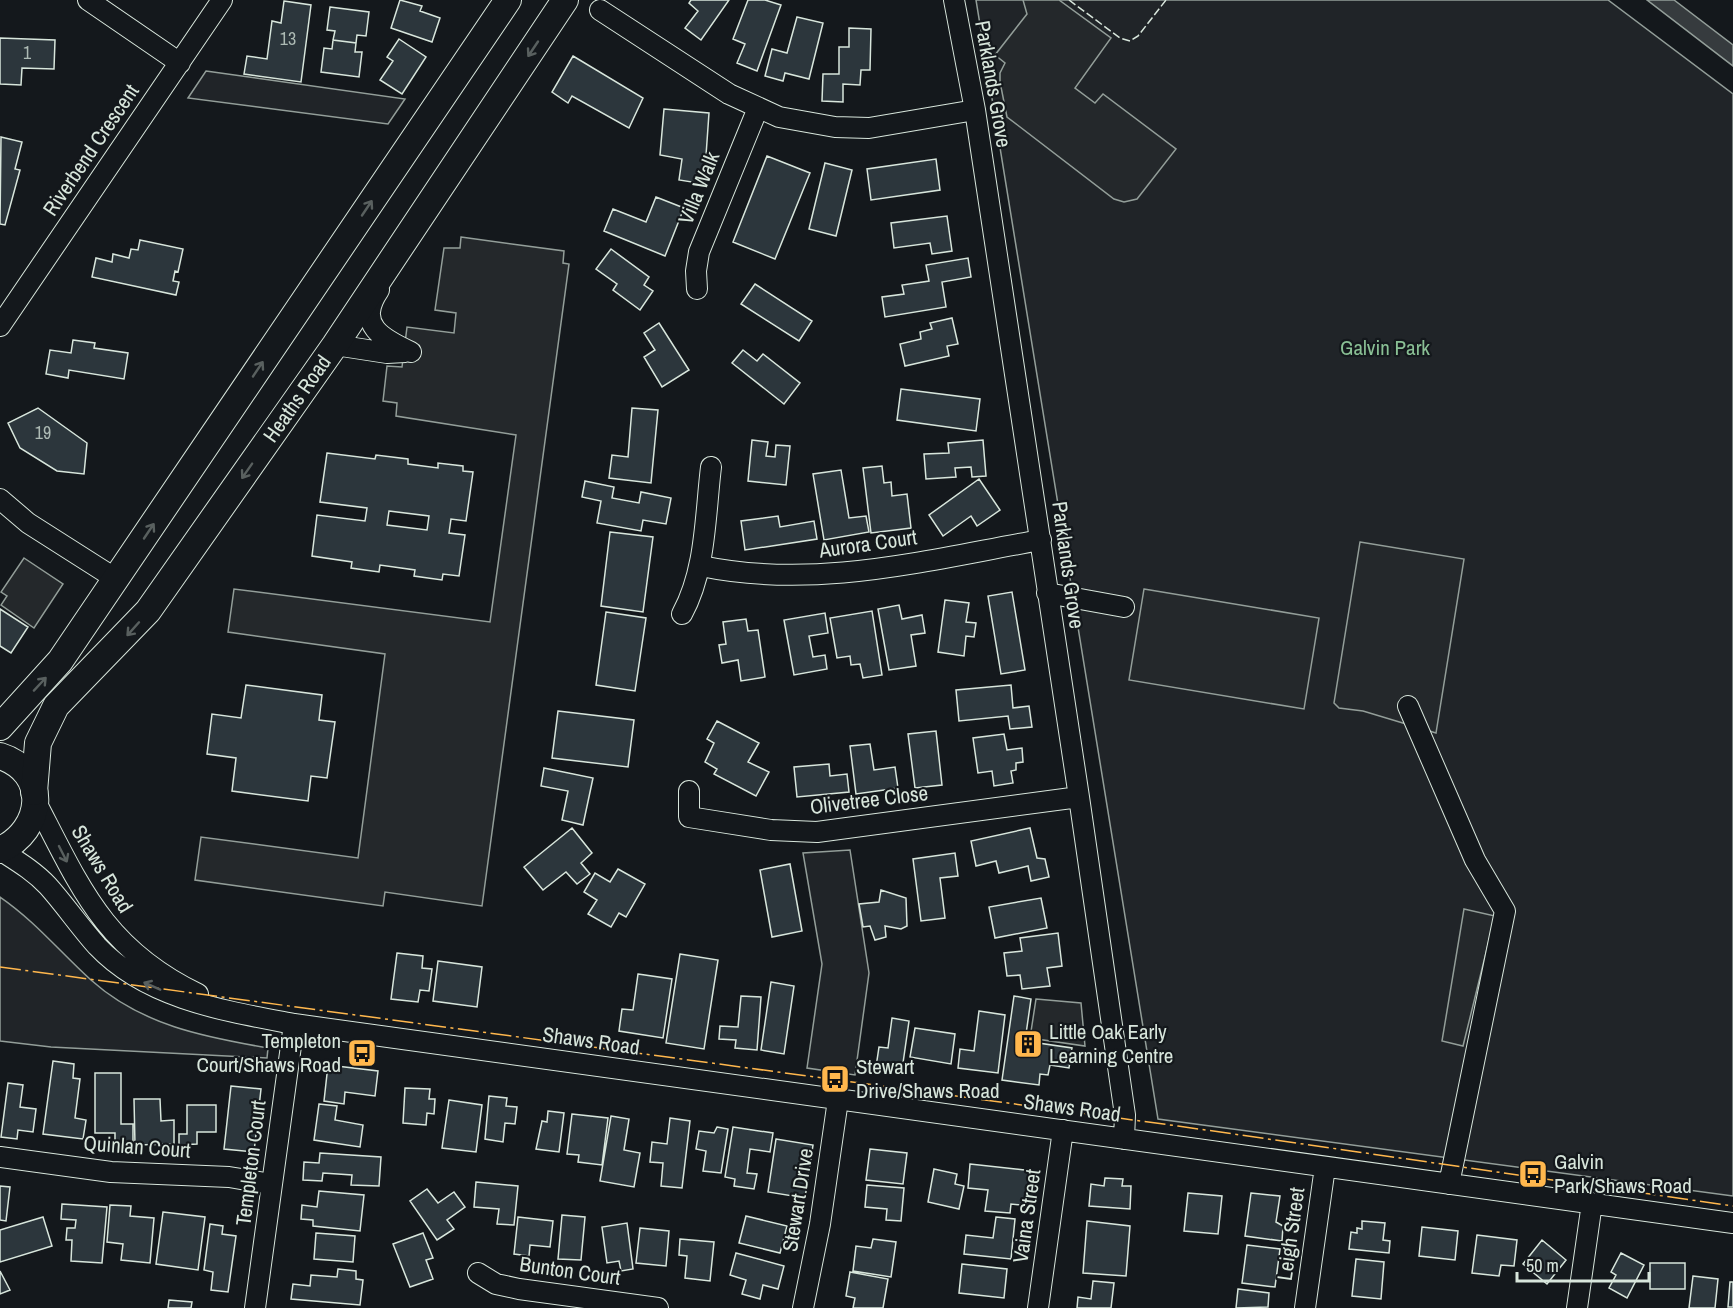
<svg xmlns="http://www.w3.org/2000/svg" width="1733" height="1308" viewBox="0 0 1733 1308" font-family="'Archivo Narrow',sans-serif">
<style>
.green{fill:#202428;stroke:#939e99;stroke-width:1.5}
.parking{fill:#24282b;stroke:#939e99;stroke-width:1.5}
.water{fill:#363b3e;stroke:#939e99;stroke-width:1.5}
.building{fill:#2c363c;stroke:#d8e6dc;stroke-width:1.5;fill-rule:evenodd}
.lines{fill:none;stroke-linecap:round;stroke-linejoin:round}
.minor-casing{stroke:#d8e6dc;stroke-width:22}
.major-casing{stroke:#d8e6dc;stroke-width:28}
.minor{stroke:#14181c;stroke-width:20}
.major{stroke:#14181c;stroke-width:26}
.fence{stroke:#d8e6dc;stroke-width:1.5;stroke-dasharray:8 3;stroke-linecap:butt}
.power{stroke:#ffb74d;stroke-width:1.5;stroke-dasharray:21 4.5 3 4.5;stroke-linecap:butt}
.oneway{stroke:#59605f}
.labels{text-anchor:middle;stroke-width:4.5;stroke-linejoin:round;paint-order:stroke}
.number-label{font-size:18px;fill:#adbab4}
.street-label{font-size:21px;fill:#d8e6dc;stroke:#14181c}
.park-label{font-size:21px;fill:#8ac095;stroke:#14181c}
.poi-label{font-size:21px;fill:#d8e6dc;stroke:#14181c;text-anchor:start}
</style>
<rect width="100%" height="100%" fill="#14181c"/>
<path class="green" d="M976 0H1608L1733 94V1196L1158 1119Z
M206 71 405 99 388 124 188 98Z
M850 850 869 973 855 1075 807 1068 822 964 803 853Z
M0 897C35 921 60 952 91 980 141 1025 204 1037 268 1048L267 1058 51 1047 0 1041Z"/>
<path class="parking" d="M1023 0H1059L1111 38 1075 88 1095 103 1103 94 1176 149 1137 199 1124 202 1114 199 1007 117 1000 82V73L1005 63 995 55 1027 14Z
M461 237 564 251 563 263 569 264 482 906 385 892 383 906 195 880 201 837 358 858 385 654 228 632 234 589 490 622 516 435 396 416 397 403 383 401 387 366 402 367 407 327 454 333 456 313 435 310 444 248H460Z
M1360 542 1464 559 1436 733 1363 711 1339 708 1334 703Z
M24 558 63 584 34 628 1 605 7 596 1 592Z
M1144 589 1319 618 1304 709 1129 680Z
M1464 909 1495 916 1463 1046 1442 1041Z
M1036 999 1081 1003 1085 1046 1030 1038Z"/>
<path class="water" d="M1647 0H1674L1733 45V66Z"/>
<path class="building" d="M400 0 422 6 420 11 440 18 432 42 391 28Z
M691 0H729L701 40 685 28 698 11 689 3Z
M748 0H765L781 5 757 71 737 63 745 44 733 39Z
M284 1 311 5 301 82 244 74 247 56 267 59 272 21 281 23Z
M330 7 369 12 366 36 357 35 356 43 333 40 335 31 327 30Z
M797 17 823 23 809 79 785 73 783 81 765 76 772 49 787 53Z
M849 28 871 29 870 70H861L860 85 843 84V102L822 101 823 74H839V47H849Z
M0 38 55 40 54 69 22 68 21 85 0 84Z
M399 39 426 57 402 94 380 80 393 61 387 57Z
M333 40 356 43 355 52H362L359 77 321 72 324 48 332 49Z
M573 56 643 98 629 128 572 96 568 103 552 92Z
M664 109 709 113 704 184 679 180 682 159 660 155Z
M1 137 22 142 15 169 20 170 5 225 0 224Z
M767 156 810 173 775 259 733 242Z
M936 159 940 190 871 200 867 169Z
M825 163 852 170 836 236 809 229Z
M656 197 684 208 665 256 604 231 613 209 646 222Z
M947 216 952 251 932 254 930 243 894 248 891 223Z
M140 240 183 249 178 272 175 271 173 281 179 282 176 295 92 277 96 258 112 262 113 254 129 258 131 249 138 250Z
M611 249 649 277 644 285 653 291 640 310 613 290 617 284 596 269Z
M968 258 971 277 942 282 946 307 885 317 882 297 904 294 902 285 929 281 926 265Z
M755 284 812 321 799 341 741 304Z
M952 318 958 344 947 346 949 356 905 366 900 344 921 339 920 332 932 329 930 323Z
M659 323 689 370 662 387 644 357 655 350 644 333Z
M73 340 95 343 94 348 128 353 124 379 69 370 68 378 46 374 50 350 71 353Z
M743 350 757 361 763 354 800 383 784 404 732 363Z
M901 389 980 399 976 431 897 420Z
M38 408 87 443 84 474 57 471 20 448 8 423Z
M632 408 658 410 651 483 609 478 612 455 628 457Z
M752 440 768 442 766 456 775 457 776 445 790 446 786 485 748 481Z
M983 440 986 476 972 477 971 467 955 468 956 477 926 479 924 454 949 453 948 443Z
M327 453 375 459 376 455 408 459V464L438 468V463L463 466V471L473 472 466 521 451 519 449 533 465 535 459 576 443 574 442 580 414 576 415 570 380 565 379 572 351 568 352 562 312 556 317 515 365 521 367 508 320 502ZM389 511 429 516 427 530 387 525Z
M882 466 884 483 891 482 892 496 907 494 911 528 871 533 863 468Z
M841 470 849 518 866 516 869 532 824 540 813 474Z
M979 479 1000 510 977 526 971 516 943 536 929 515Z
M585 481 614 487 612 498 639 503 641 492 671 498 666 524 643 520 641 531 597 523 601 501 582 497Z
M778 516 780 527 814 521 817 539 745 550 741 521Z
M610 532 653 537 643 612 601 606Z
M1012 592 1025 670 1001 674 988 596Z
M945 600 969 603 966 622 976 623 974 637 966 636 964 656 938 652Z
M899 605 902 619 922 615 925 633 911 635 916 666 889 670 878 609Z
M0 609 28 627 11 653 0 646Z
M872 611 882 675 863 678 860 664 851 665 850 656 837 658 830 618Z
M606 612 646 618 635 691 596 685Z
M825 613 828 633 809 636 813 657 825 655 827 669 794 675 784 620Z
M746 619 748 631 758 630 765 677 741 681 738 660 722 663 719 645 726 644 723 622Z
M246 685 322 695 319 720 335 722 327 778 311 776 308 801 232 791 236 758 207 754 212 714 241 718Z
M1011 685 1013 708 1029 706 1032 727 1010 729 1008 716 959 721 956 690Z
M558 711 634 720 628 767 552 758Z
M717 721 759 743 748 762 769 772 756 796 714 774 717 769 705 762 714 743 707 739Z
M936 731 942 785 915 788 908 734Z
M1004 734 1007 750 1022 748 1023 762 1016 763V770L1011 771 1013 783 994 786 992 771 978 773 973 738Z
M870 744 874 770 895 767 898 788 856 794 850 746Z
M829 764 830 776 847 774 849 792 797 797 794 767Z
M544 768 593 778 583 825 562 820 568 791 541 786Z
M572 828 592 853 581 863 590 874 577 884 566 872 543 890 524 867Z
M1030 828 1037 858 1045 859 1049 877 1031 881 1028 866 999 873 996 861 976 866 971 841Z
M955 853 958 876 940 878 945 918 921 921 913 859Z
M790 864 802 931 772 937 760 870Z
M618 869 645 884 626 917 619 913 611 927 588 914 597 900 584 892 595 873 610 882Z
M881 890 906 898 907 926 901 929 885 926 886 937 875 940 870 926 863 927 859 904 879 902Z
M1041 898 1047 928 995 938 989 907Z
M1058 933 1062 966 1047 968 1050 986 1022 989 1020 975 1007 976 1004 953 1022 951 1020 938Z
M397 953 423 956 422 968 432 969 429 991 420 990 418 1002 391 999Z
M680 954 718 960 704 1049 666 1043Z
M438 961 482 967 477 1007 433 1001Z
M638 974 672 979 663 1038 619 1031 622 1009 633 1010Z
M771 982 794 986 784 1054 761 1050Z
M741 996 761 997 757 1050 735 1048 736 1040 719 1039 720 1026 738 1027Z
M1014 996 1031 999 1025 1041 1072 1048 1069 1068 1050 1065 1048 1075 1040 1074 1039 1085 1002 1080Z
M979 1011 1005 1015 998 1073 958 1068 960 1049 974 1051Z
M892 1018 909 1021 902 1070 876 1067 879 1047 888 1048Z
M915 1028 955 1034 951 1064 910 1057Z
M53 1061 74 1064 73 1078 80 1079 75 1118 86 1120 83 1139 43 1134Z
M328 1065 378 1071 375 1096 345 1092 344 1104 324 1101Z
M95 1073H121V1124H133V1143H115V1133H95Z
M8 1083 23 1085 20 1107 36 1109 33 1132 18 1130 17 1139 1 1137Z
M231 1086 261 1089 254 1152 224 1149Z
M405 1088 430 1089 429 1099H435L434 1114 427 1113 426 1125 403 1123Z
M489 1096 507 1098 506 1106 517 1107 515 1124 505 1123 503 1142 485 1139Z
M134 1099H160L161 1121 174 1120V1144L135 1145Z
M449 1100 482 1105 476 1152 442 1148Z
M319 1104 337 1106 335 1120 363 1125 360 1147 314 1140Z
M187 1105H216V1132H197V1144L179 1145V1134H187Z
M548 1111 564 1113 559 1152 536 1149 542 1121 547 1122Z
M572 1114 608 1118 602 1165 578 1162 579 1155 567 1154Z
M611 1116 629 1119 624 1150 640 1153 634 1187 600 1181Z
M670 1118 690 1121 682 1188 661 1186 663 1163 650 1162 652 1142 667 1144Z
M717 1127 728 1129 721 1173 703 1171 706 1151 696 1149 699 1131 714 1133Z
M733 1127 773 1133 770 1152 750 1149 747 1173 757 1174 754 1189 734 1186 735 1179 725 1177Z
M776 1139 813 1145 805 1198 768 1192Z
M870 1149 907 1153 903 1184 866 1180Z
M320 1153 381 1157 379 1186 351 1185 352 1175 323 1173 322 1181 303 1180 304 1162 319 1163Z
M970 1164 1033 1171 1029 1206 1011 1204 1010 1213 985 1211 988 1190 968 1188Z
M934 1169 957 1174 955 1184 964 1186 959 1209 928 1202Z
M1105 1178 1123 1179 1122 1186H1131L1130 1209 1089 1206 1091 1184 1104 1186Z
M476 1182 518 1186 514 1225 497 1224 499 1209 474 1207Z
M867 1185 904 1188 901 1221 886 1220 887 1209 865 1207Z
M0 1186 10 1187 6 1221 0 1220Z
M427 1189 438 1203 454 1192 465 1207 447 1220 454 1229 437 1240 410 1201Z
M319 1191 364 1195 360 1231 313 1226V1220L301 1219 302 1205 317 1207Z
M1188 1193 1222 1196 1218 1234 1184 1231Z
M1251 1193 1280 1196 1276 1222 1283 1226 1282 1241 1245 1236Z
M62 1204 107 1207 102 1263 71 1261 72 1240H66L67 1228H75L76 1220 61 1219Z
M110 1205 131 1206 130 1216 154 1218 150 1263 121 1260 123 1244 107 1242Z
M163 1212 205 1217 198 1270 156 1264Z
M562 1215 585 1217 581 1260 558 1259Z
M746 1216 787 1226 780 1253 739 1243Z
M43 1217 52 1246 0 1262V1230Z
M518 1217 553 1221 550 1247 530 1245 529 1256 514 1254Z
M996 1217 1015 1219 1011 1259 964 1254 966 1235 993 1238Z
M1087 1221 1130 1226 1126 1276 1083 1273Z
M1362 1221 1385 1223 1383 1240 1390 1241 1389 1253 1349 1249 1351 1232 1357 1233V1228L1362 1229Z
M627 1223 633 1269 621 1271 619 1261 607 1263 602 1227Z
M210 1224 223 1226 222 1234 236 1236 228 1292 211 1290 213 1272 204 1270Z
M1422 1227 1458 1231 1455 1260 1419 1256Z
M640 1228 669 1231 666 1266 636 1263Z
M316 1233 355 1236 353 1262 314 1259Z
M423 1233 433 1258 426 1260 433 1279 410 1287 393 1244Z
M1477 1235 1517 1240 1514 1266 1501 1265 1499 1276 1472 1273Z
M680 1239 714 1242 710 1281 685 1278 687 1256 679 1255Z
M873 1239 896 1242 891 1277 853 1271 856 1246 871 1248Z
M1542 1240 1566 1260 1547 1284 1523 1264Z
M1247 1245 1280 1249 1275 1287 1242 1283Z
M736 1253 784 1266 778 1289 763 1285 760 1299 742 1294 746 1280 730 1275Z
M1621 1253 1644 1265 1627 1298 1609 1288 1616 1275 1611 1272Z
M1356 1259 1384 1262 1381 1299 1352 1296Z
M1650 1263H1685V1289H1650Z
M962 1264 1007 1269 1004 1298 959 1293Z
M338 1269 356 1271V1279L363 1280 360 1305 291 1299 293 1284 310 1286 311 1275 337 1277Z
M0 1271 10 1290 0 1294Z
M850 1272 888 1279 883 1308H853L855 1298 846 1296Z
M1693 1276 1718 1279 1715 1308H1689Z
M1093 1281 1114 1283 1111 1308H1077L1078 1297 1091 1299Z
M1730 1282H1733V1307H1728Z
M1238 1289 1269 1293 1268 1307 1236 1308Z
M169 1300 192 1302 191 1308H168Z"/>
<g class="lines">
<g class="minor-casing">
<path id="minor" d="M88 0 180 63
M954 0 975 110 1079 797 1125 1115 1124 1139
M600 10 729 94 779 117 835 127 869 128 975 110
M697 289 696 271 699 252 758 108
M379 290C355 325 383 339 411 352
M0 326 222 0
M335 345 387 353 405 352
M0 499 28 523 116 579
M701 566C817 590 926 560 1041 540
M1047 593 1124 607
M682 614C706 570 705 517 711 467
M1408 706 1475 860 1505 911 1449 1184
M689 791V817L771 830 817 832 1079 797
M36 802C81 889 105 949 198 994
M0 850C17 861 34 871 48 886 65 905 80 927 97 946 147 999 225 1011 294 1024L1733 1223
M0 1157 111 1172 229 1177 271 1184
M478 1273 496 1284 519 1289 658 1308
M255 1308 294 1024
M803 1308 820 1224 838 1100
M1038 1308 1063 1130
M1305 1308 1325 1167
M1577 1308 1592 1203"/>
</g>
<g class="major-casing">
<g id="major">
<path d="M0 727 60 661 508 0"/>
<path d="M0 756C50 772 44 830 0 850"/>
<path id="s1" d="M34 792 38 743 56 706 148 611 335 345 565 0"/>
</g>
</g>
<use href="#minor" class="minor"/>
<use href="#major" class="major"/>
<path class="fence" d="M1069 0 1120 38 1130 41 1138 36 1166 0"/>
<path class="power" d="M0 967 1178 1126 1733 1206"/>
</g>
<defs><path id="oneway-shaft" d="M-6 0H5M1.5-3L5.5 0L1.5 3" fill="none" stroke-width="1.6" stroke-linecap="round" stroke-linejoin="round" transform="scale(1.5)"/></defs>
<g class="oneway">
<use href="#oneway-shaft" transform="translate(533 49) rotate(124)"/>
<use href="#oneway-shaft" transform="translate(367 208) rotate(-56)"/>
<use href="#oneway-shaft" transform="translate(258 369) rotate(-56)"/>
<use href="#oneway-shaft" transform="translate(247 471) rotate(125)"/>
<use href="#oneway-shaft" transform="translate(149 531) rotate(-56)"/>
<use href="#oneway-shaft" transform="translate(133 629) rotate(132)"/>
<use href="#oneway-shaft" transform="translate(40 684) rotate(-47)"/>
<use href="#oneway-shaft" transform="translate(63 854) rotate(63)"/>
<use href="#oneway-shaft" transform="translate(152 986) rotate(-156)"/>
</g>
<defs>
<g id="building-square" transform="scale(1.5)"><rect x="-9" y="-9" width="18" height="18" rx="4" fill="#ffb74d" stroke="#14181c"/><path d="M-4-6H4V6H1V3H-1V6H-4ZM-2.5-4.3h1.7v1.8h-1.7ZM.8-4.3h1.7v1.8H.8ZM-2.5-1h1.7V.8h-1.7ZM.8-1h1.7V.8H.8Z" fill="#111"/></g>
<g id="bus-square" transform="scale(1.5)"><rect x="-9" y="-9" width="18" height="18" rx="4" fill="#ffb74d" stroke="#14181c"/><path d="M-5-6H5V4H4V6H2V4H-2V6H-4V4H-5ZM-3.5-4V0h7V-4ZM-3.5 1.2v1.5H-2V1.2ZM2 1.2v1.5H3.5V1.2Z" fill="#111"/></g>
</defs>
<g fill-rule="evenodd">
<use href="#building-square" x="1028" y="1044"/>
<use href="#bus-square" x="362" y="1053"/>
<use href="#bus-square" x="835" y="1079"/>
<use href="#bus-square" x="1533" y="1174"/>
</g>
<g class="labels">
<g class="number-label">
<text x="288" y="45">13</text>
<text x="27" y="59">1</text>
<text x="43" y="439">19</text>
</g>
<g class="street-label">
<text transform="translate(993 84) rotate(80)" y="7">Parklands Grove</text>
<text transform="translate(91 150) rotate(-56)" y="7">Riverbend Crescent</text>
<text transform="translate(699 188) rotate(-68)" y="7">Villa Walk</text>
<text dy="7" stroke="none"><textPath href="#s1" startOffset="482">Heaths Road</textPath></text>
<text transform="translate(868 544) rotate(-8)" y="7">Aurora Court</text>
<text transform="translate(1068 565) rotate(82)" y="7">Parklands Grove</text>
<text transform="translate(869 800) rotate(-7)" y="7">Olivetree Close</text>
<text transform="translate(102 869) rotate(59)" y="7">Shaws Road</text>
<text transform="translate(591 1041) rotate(8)" y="7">Shaws Road</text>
<text transform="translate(1072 1108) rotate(8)" y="7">Shaws Road</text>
<text transform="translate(137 1147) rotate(4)" y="7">Quinlan Court</text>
<text transform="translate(251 1163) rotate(-83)" y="7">Templeton Court</text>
<text transform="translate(798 1200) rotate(-81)" y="7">Stewart Drive</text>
<text transform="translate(1027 1216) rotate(-82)" y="7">Vaina Street</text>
<text transform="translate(1291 1234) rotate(-82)" y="7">Leigh Street</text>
<text transform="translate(570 1271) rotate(8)" y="7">Bunton Court</text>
</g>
<g class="park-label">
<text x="1385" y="355">Galvin Park</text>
</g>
<g class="poi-label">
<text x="1049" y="1039">Little Oak Early<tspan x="1049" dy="24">Learning Centre</tspan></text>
<text x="341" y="1048" text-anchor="end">Templeton<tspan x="341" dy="24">Court/Shaws Road</tspan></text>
<text x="856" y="1074">Stewart<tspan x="856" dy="24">Drive/Shaws Road</tspan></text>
<text x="1554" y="1169">Galvin<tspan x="1554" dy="24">Park/Shaws Road</tspan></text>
</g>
</g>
<path d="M1517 1272v9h132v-9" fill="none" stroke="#d8e6dc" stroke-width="3"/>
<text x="1526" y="1272" font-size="18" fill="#d8e6dc" stroke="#14181c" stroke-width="4.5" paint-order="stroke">50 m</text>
</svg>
